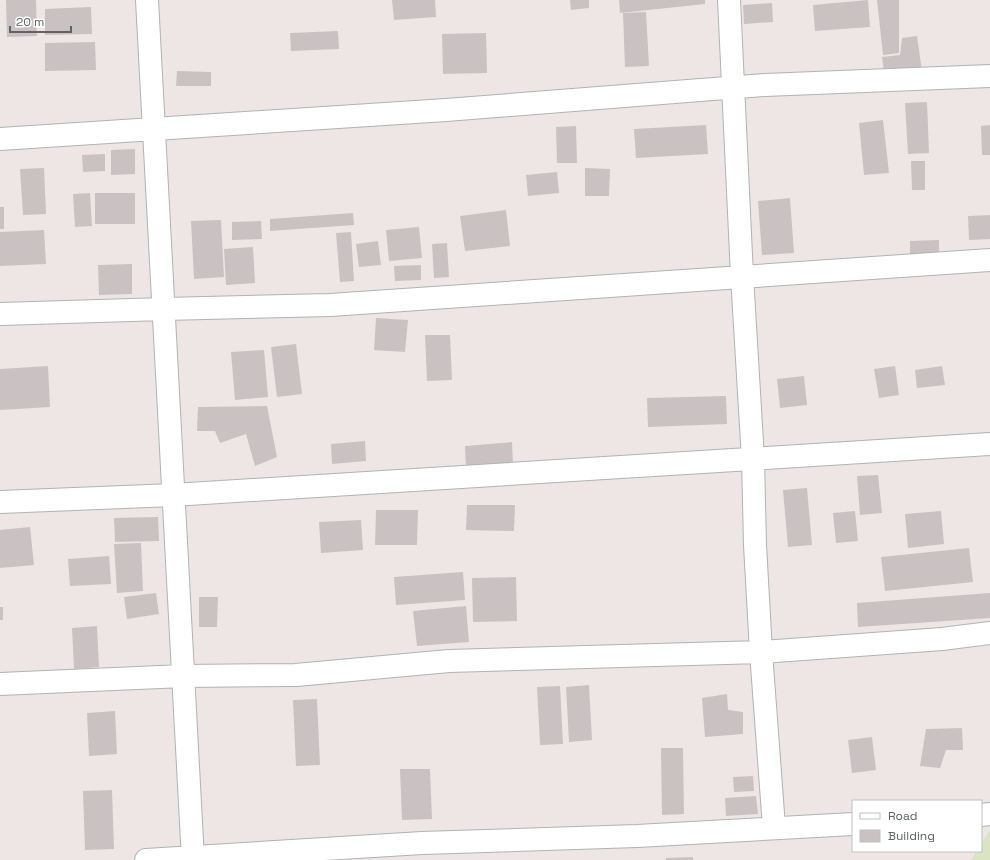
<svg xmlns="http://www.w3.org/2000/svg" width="990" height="860" viewBox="0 0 990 860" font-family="'Space Grotesk',sans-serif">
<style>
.green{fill:#dae3c4}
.building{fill:#cac2c2}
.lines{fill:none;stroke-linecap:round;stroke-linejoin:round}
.minor-casing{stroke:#aeb4b4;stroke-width:24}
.minor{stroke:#fff;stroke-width:22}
</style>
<rect width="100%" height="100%" fill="#eee6e5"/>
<path class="green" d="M990 830V860H971L977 851H981V844Z"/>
<path class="building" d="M6 0H36L37 36 7 37Z
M392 0H435L436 17 394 20Z
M570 0H589V8L571 10Z
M619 0H705V4L620 13Z
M868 0 870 27 815 31 813 5Z
M877 0H899V53L883 55Z
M772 3 773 22 744 24 743 5Z
M91 7 92 34 45 35V9Z
M646 12 649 66 625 67 623 13Z
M338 31 339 49 291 51 290 33Z
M486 33 487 73 443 74 442 34Z
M917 36 922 71 884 73 882 57 900 55 902 38Z
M95 42 96 70 45 71V43Z
M177 71 211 72V86H176Z
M927 102 929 153 908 154 905 103Z
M883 120 889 173 864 175 859 123Z
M706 125 708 154 636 158 634 129Z
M990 125V155H982L981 126Z
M576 126 577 163H557L556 127Z
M135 149V174L111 175V150Z
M105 154V171L83 172 82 155Z
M911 161H925V190H912Z
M44 168 46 214 23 215 20 169Z
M585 168 610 169 609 196H585Z
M557 172 559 193 528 196 526 175Z
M90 193 92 226 75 227 73 194Z
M95 193H135V224H95Z
M790 198 794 253 762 255 758 201Z
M0 207H4V229H0Z
M506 210 510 246 465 251 460 216Z
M353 213 354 225 270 231V219Z
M990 215V239L969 240 968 216Z
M221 220 224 277 194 279 191 221Z
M261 221 262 239 232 240V222Z
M419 227 422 258 389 261 386 230Z
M44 230 46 264 0 266V232Z
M351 232 354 281 340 282 336 233Z
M939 240V255L910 256V241Z
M378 241 381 265 359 267 356 244Z
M447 243 449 277 434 278 432 244Z
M253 247 255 283 226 285 224 249Z
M132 264V294L99 295 98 265Z
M421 265V280L395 281 394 266Z
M376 318 408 320 405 352 374 350Z
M425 335H450L452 380 427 381Z
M296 344 302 394 277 397 271 347Z
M264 350 268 397 235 400 231 352Z
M48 366 50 407 0 410V369Z
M895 366 899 395 879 398 874 369Z
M942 366 945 385 917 388 915 370Z
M804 376 807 405 780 408 777 379Z
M726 396 727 424 648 427 647 398Z
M267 406 277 457 255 466 246 434 220 443 215 431H197L198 407Z
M365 441 366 461 332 464 331 444Z
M512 442 513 464 466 468 465 446Z
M878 475 882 513 860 515 857 476Z
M807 488 812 545 788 547 783 490Z
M467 505H515L514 531 466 530Z
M376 510H418L417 545H375Z
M855 511 858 541 836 543 833 513Z
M941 511 944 544 908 548 905 514Z
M158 517 159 541 115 542 114 518Z
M361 520 363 550 321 553 319 522Z
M30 527 34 565 0 568V530Z
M141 543 143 591 117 593 114 544Z
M969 548 973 582 885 591 881 557Z
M109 556 111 584 70 586 68 559Z
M463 572 465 600 396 605 394 577Z
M516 577 517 621 473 622 472 578Z
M156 593 159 614 127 619 124 597Z
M990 593V618L858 627 857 603Z
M199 597H218L217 627H199Z
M466 606 469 642 417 646 413 611Z
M0 607H3V620H0Z
M97 626 99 667 74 669 72 628Z
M589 685 592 740 569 742 566 687Z
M560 686 563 744 540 745 537 687Z
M727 694 728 710 743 712V734L705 737 702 698Z
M317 699 320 765 296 766 293 700Z
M115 711 117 754 89 756 87 713Z
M962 728 963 750H946L940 768 920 766 926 729Z
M872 737 876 770 852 773 848 740Z
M661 748H683L684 814 662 815Z
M400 769H430L432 819 402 820Z
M753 776 754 791 734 792 733 777Z
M112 790 114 849 85 850 83 791Z
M756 796 758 814 726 816 725 798Z
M693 857V860H666V858Z"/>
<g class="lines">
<g class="minor-casing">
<path id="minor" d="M147 0 193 860
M729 0 742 276 753 459 755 545 761 652 774 827
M0 139 446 110 765 85 990 76
M0 314 164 309 330 305 990 260
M0 502 173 495 990 444
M0 684 183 676 296 675 449 661 761 652 942 639 990 633
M981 815 990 814
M146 860 422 843 637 836 853 824"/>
</g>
<use href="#minor" class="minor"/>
</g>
<rect x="852" y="800" width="130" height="52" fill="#ffffff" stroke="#bec1c1"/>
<rect x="860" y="813" width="20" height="6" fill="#ffffff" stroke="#bec1c1"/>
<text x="888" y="820" font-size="12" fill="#5d6463">Road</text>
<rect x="860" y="830" width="20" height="12" fill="#cac2c2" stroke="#bec1c1"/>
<text x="888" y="840" font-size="12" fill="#5d6463">Building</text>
<path d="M10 26v6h61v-6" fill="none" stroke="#5d6463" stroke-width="2"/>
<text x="16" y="26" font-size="12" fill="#5d6463" stroke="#ffffff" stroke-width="3" paint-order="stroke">20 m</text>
</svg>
